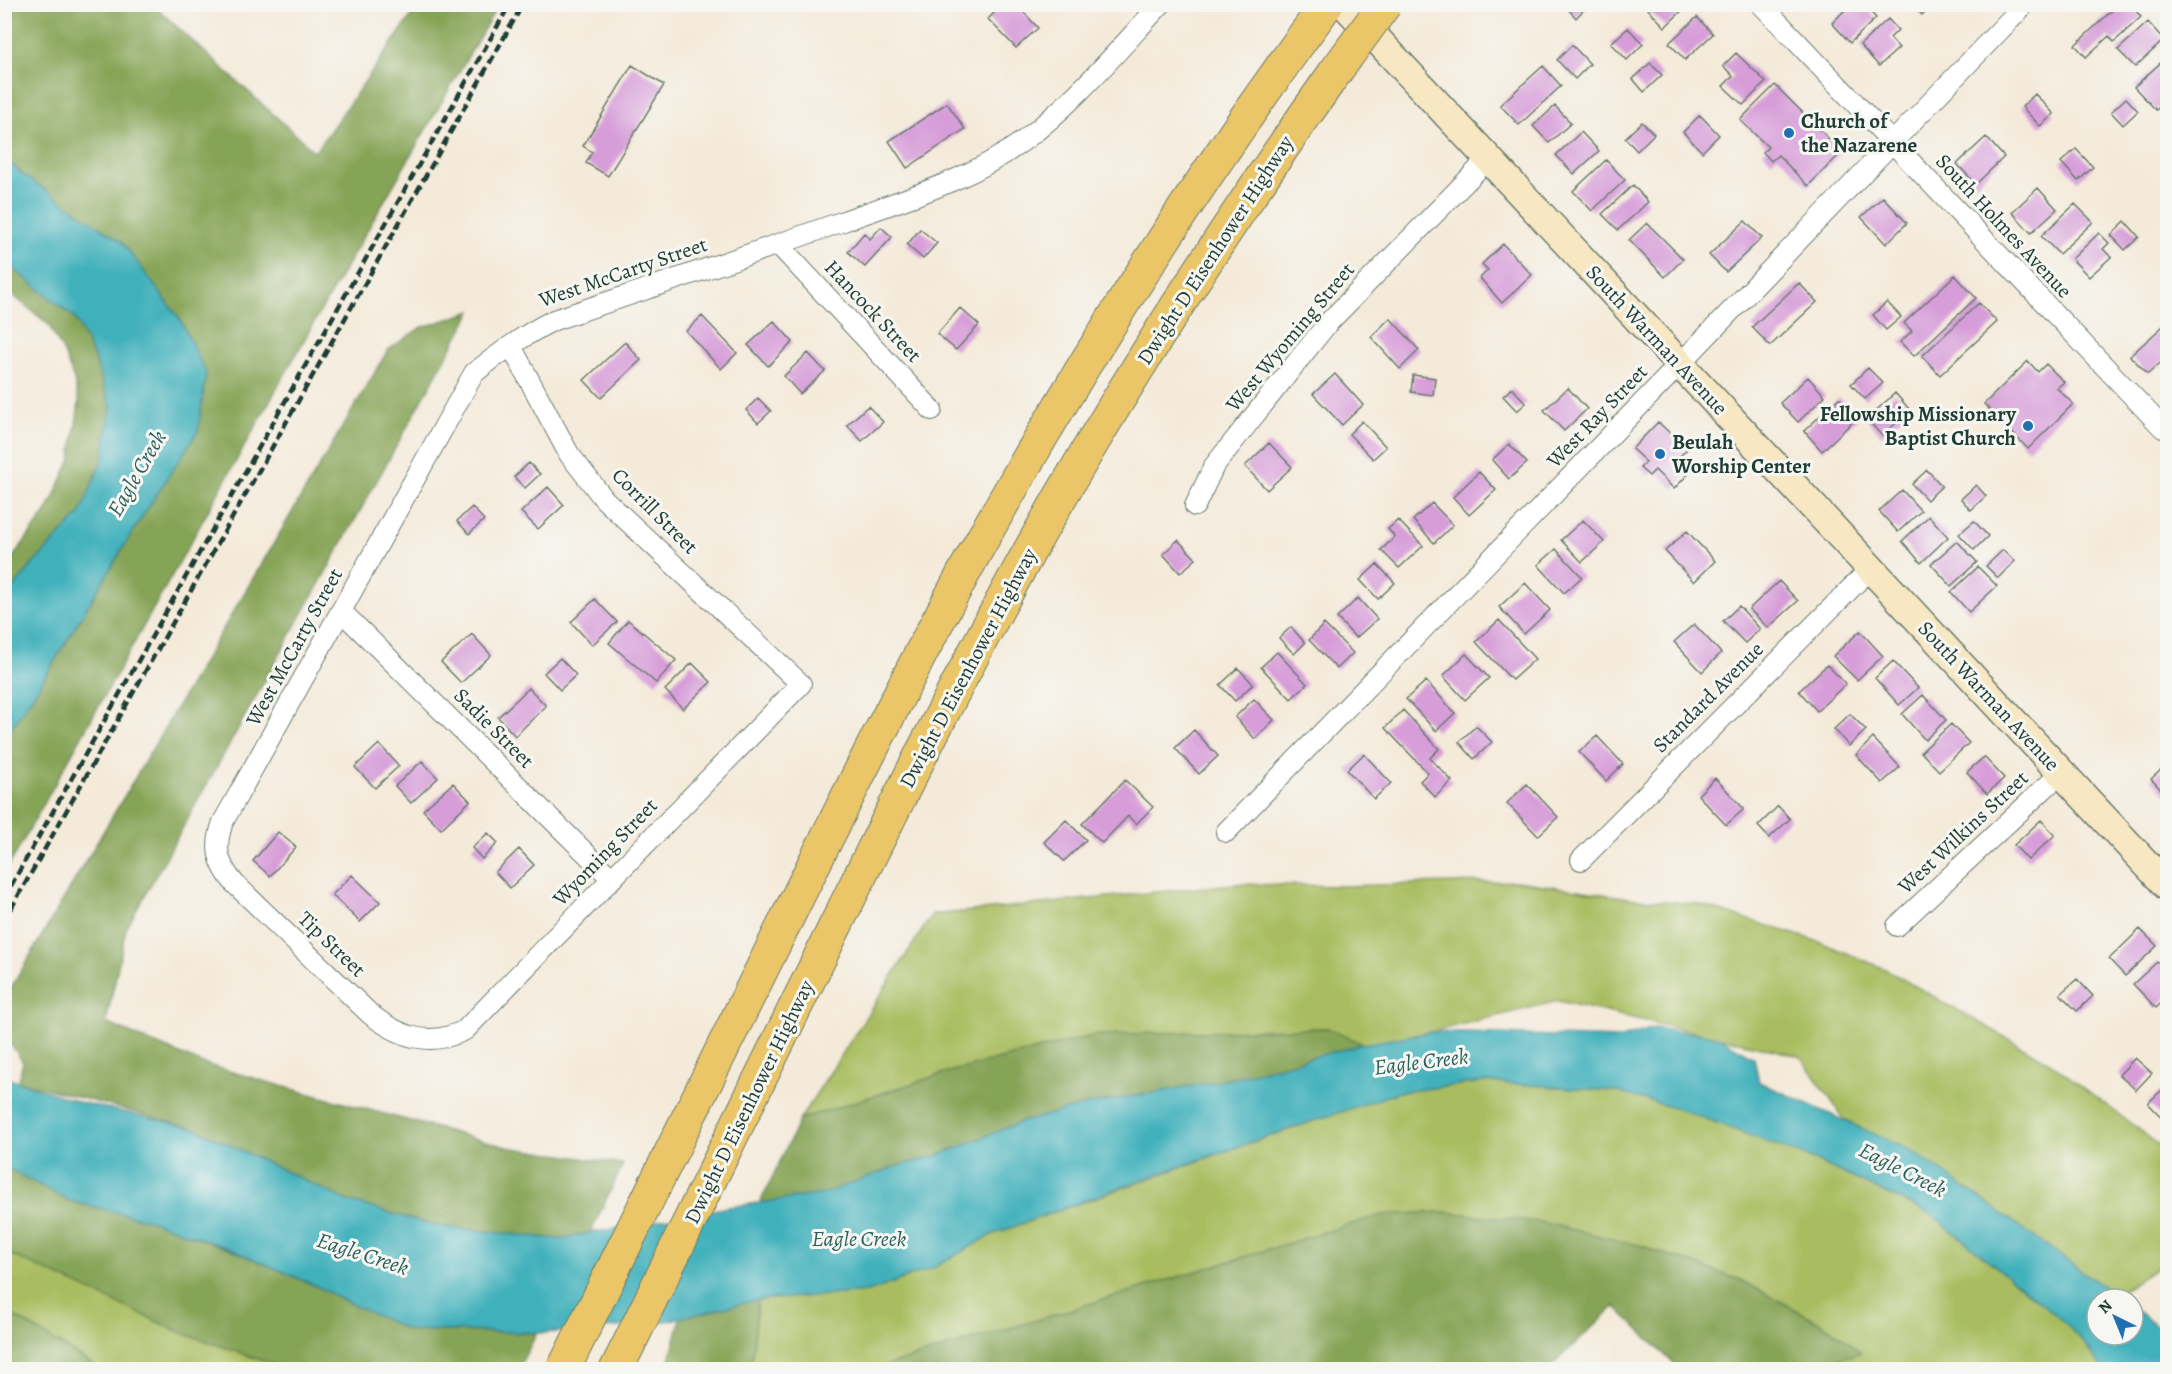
<svg xmlns="http://www.w3.org/2000/svg" width="2172" height="1374" viewBox="0 0 2172 1374" font-family="Alegreya,serif">
<style>
.green{fill:#a9bd61;stroke:#647d4a;stroke-width:1.5}
.forest{fill:#86a457;stroke:#527046;stroke-width:1.5}
.water{fill:#41b0bb;stroke:#307678;stroke-width:1.5}
.building{fill:#d79dd9}
.lines{fill:none;stroke-linecap:round;stroke-linejoin:round}
.minor-casing{stroke:#6a7a6e;stroke-width:22}
.secondary-casing{stroke:#6a7a6e;stroke-width:31}
.motorway-casing{stroke:#6a7a6e;stroke-width:35}
.minor{stroke:#fff;stroke-width:20}
.secondary{stroke:#f7e8c3;stroke-width:28}
.motorway{stroke:#eac669;stroke-width:33}
.rail{stroke:#1f3d34;stroke-width:4.5;stroke-dasharray:9 4.5;stroke-linecap:butt}
.motorway-bridge-casing{stroke:#6a7a6e;stroke-width:35;stroke-linecap:butt}
.motorway-bridge{stroke:#eac669;stroke-width:33}
.poi-dot{fill:#1f6fb2;stroke:#f6f6f2;stroke-width:2}
.labels{text-anchor:middle;stroke-width:6;stroke-linejoin:round;paint-order:stroke}
.poi-label{font-size:21px;font-weight:bold;fill:#1f3d34;stroke:#f6f6f2;text-anchor:start}
.street-label{font-size:21px;fill:#1f3d34;stroke:#f6f6f2}
.water-label{font-size:22px;font-style:italic;fill:#29605c;stroke:#f6f6f2}
</style>
<rect width="100%" height="100%" fill="#f6f6f2"/>
<filter id="ink" filterUnits="userSpaceOnUse"><feTurbulence type="fractalNoise" baseFrequency=".0167" numOctaves="2"/><feDisplacementMap in="SourceGraphic" scale="12" xChannelSelector="R" yChannelSelector="G"/><feConvolveMatrix kernelMatrix="1 2 1 2 8 2 1 2 1" color-interpolation-filters="sRGB"/></filter>
<filter id="wash" filterUnits="userSpaceOnUse"><feTurbulence type="fractalNoise" baseFrequency=".008" numOctaves="4" result="noise"/><feDisplacementMap in="SourceGraphic" scale="24" xChannelSelector="R" yChannelSelector="G"/><feGaussianBlur stdDeviation="1.35" result="paint"/><feColorMatrix in="noise" values="0 0 0 0 0 0 0 0 0 0 0 0 0 0 0 0 0 1.4 0 .05"/><feComposite in="paint" operator="in"/></filter>
<g filter="url(#wash)">
<rect width="100%" height="100%" fill="#f4ead9"/>
<path class="green" d="M1518 881 1636 899 1698 904 1820 942 1885 969 2051 1063 2167 1151V1265L2164 1263 2115 1295 1969 1190 1845 1120 1800 1056 1558 1001 1431 1032 1363 1044 1327 1028 1096 1035 949 1072 800 1119 932 915 1235 884 1342 886Z
M1485 1082 1614 1091 1688 1112 1810 1158 1931 1214 2062 1320 2085 1345 2104 1369H1810L1860 1352 1830 1328 1740 1280 1642 1246 1548 1224 1444 1212 1381 1215 876 1369H750L758 1300 868 1292 935 1267 991 1235 1255 1141 1399 1092Z
M4 1252 278 1366 301 1369H100L14 1316 5 1314Z"/>
<path class="forest" d="M5 5H153L315 152 419 5H498L317 317 5 873V737L43 680 135 528 198 431 22 174 5 158Z
M5 262 75 318 94 357 111 407 103 458 80 514 33 564 5 598V568L47 511 71 459 79 402 74 380 64 353 48 324 5 289Z
M472 311 126 929 106 1023 201 1063 303 1092 507 1147 623 1164 591 1232 559 1239 435 1226 348 1201 194 1128 18 1081 23 1062 5 1036V998L388 350 420 328Z
M1327 1028 1363 1044 1230 1079 1090 1104 1021 1122 937 1156 894 1168 823 1194 760 1203 800 1119 949 1072 1096 1035Z
M4 1166 70 1201 152 1221 236 1252 316 1286 408 1330 537 1333 518 1369 301 1370 278 1366 180 1332 5 1252Z
M1444 1212 1540 1222 1642 1246 1740 1280 1830 1328 1861 1352 1810 1369H1679L1615 1306 1548 1369H876L1381 1215Z
M758 1300 751 1369 667 1370 681 1317Z
M5 1314 14 1316 100 1369H8L5 1367Z"/>
<path class="water" d="M5 159 22 174 122 242 180 319 206 373 198 431 135 528 43 680 5 737V598L33 564 80 514 103 458 111 407 94 357 75 318 5 262Z
M1654 1028 1717 1036 1754 1058 1759 1082 1912 1151 1983 1200 2120 1299H2097V1335H2133V1308L2167 1333V1369H2104L2085 1345 2062 1320 1931 1214 1810 1158 1688 1112 1614 1091 1485 1082 1399 1092 1146 1178 991 1235 935 1267 868 1292 758 1300 653 1324 544 1333 408 1330 353 1305 316 1286 228 1248 152 1221 70 1201 5 1167 4 1077 79 1102 194 1128 348 1201 435 1226 559 1239 728 1207 823 1194 894 1167 937 1156 1021 1122 1090 1104 1230 1079 1363 1044 1431 1032 1621 1038Z"/>
<g id="blocks">
<path class="building" d="M1003 4H1016L1038 28 1016 48 988 19Z
M1574 4H1589L1576 18 1569 10Z
M1649 4H1689L1665 27 1646 7Z
M1851 4H1863L1876 18 1850 43 1832 23Z
M1912 4H1933L1922 15Z
M2119 4H2130L2141 17 2114 42 2109 36 2086 57 2075 45Z
M1697 17 1713 34 1685 60 1669 43Z
M1888 19 1898 30 1890 38 1899 48 1879 66 1860 45Z
M2148 22 2164 40 2135 67 2118 50Z
M1628 28 1643 44 1627 60 1611 43Z
M1572 45 1590 64 1575 79 1557 60Z
M1736 53 1766 82 1743 105 1723 86 1733 76 1723 66Z
M2168 56V83L2160 91 2168 100 2156 110 2134 87Z
M1650 63 1662 75 1644 92 1633 79Z
M632 65 664 85 608 176 586 163 592 152 583 146Z
M1543 66 1561 86 1519 125 1500 105Z
M1775 85 1842 152 1808 186 1778 155 1771 161 1763 152 1768 147 1740 120Z
M2035 94 2054 114 2040 126 2022 107Z
M2126 98 2138 111 2123 125 2111 112Z
M947 103 965 129 907 168 889 141Z
M1555 106 1571 123 1549 143 1533 126Z
M1700 115 1719 135 1702 152 1683 132Z
M1642 122 1654 134 1637 151 1625 138Z
M1581 132 1599 151 1574 174 1556 155Z
M1986 137 2004 157 1976 184 1957 164Z
M2076 149 2093 167 2078 181 2061 162Z
M1606 160 1625 180 1592 211 1573 191Z
M1633 185 1648 202 1618 230 1602 214Z
M2038 188 2057 209 2031 233 2012 212Z
M1883 197 1907 223 1886 244 1861 217Z
M2075 204 2093 222 2059 254 2041 236Z
M1745 221 1762 238 1726 272 1709 255Z
M2125 221 2139 237 2125 250 2111 235Z
M1647 223 1683 259 1665 277 1629 240Z
M881 227 892 237 865 267 848 252 864 233 870 239Z
M920 229 937 243 923 259 907 245Z
M2099 233 2109 243 2103 249 2111 257 2089 277 2072 259Z
M1503 244 1532 275 1502 303 1480 278 1488 270 1482 264Z
M1955 275 1976 298 1914 356 1900 342 1912 331 1904 323Z
M1799 283 1817 302 1770 346 1752 327Z
M1887 302 1901 317 1886 330 1873 315Z
M1979 303 1997 322 1940 375 1922 356Z
M960 308 979 325 956 350 937 334Z
M702 316 737 353 721 369 686 331Z
M1390 318 1419 350 1400 369 1371 337Z
M774 321 793 342 768 366 748 345Z
M2163 326 2168 331V356L2148 374 2130 356Z
M625 342 641 360 601 398 584 380Z
M808 353 825 371 800 394 784 376Z
M2028 361 2038 372 2046 364 2064 382 2057 388 2073 404 2028 449 1984 404Z
M1868 368 1883 383 1865 399 1851 384Z
M1335 374 1363 405 1342 425 1313 394Z
M1413 375 1435 378 1433 395 1411 392Z
M1808 377 1825 396 1798 422 1780 403Z
M1512 388 1526 403 1517 411 1503 396Z
M1568 388 1587 409 1564 431 1544 410Z
M1895 393 1910 410 1882 436 1867 419Z
M758 398 771 411 758 423 746 410Z
M1839 398 1857 418 1822 451 1804 431Z
M868 406 883 422 862 441 847 425Z
M1362 421 1386 447 1373 459 1349 434Z
M1658 422 1687 449 1677 459 1690 472 1674 489 1655 470 1649 476 1640 468 1646 462 1632 449Z
M1269 443 1292 467 1267 490 1245 466Z
M1509 444 1527 463 1509 479 1492 460Z
M529 463 540 474 525 488 514 477Z
M1927 470 1942 486 1927 500 1912 484Z
M1479 472 1496 490 1469 515 1453 497Z
M1976 485 1986 496 1971 510 1961 499Z
M548 487 564 505 538 529 521 512Z
M1902 490 1921 511 1898 532 1879 511Z
M1432 503 1453 525 1434 543 1413 520Z
M472 507 484 520 469 534 457 521Z
M1929 516 1948 537 1921 563 1902 541Z
M1398 520 1423 546 1399 568 1381 550 1395 537 1388 529Z
M1583 520 1604 542 1582 562 1561 540Z
M1974 521 1988 536 1974 550 1959 534Z
M1687 531 1715 561 1694 582 1665 551Z
M1178 540 1196 559 1180 573 1163 554Z
M1957 541 1977 562 1951 586 1931 564Z
M1556 549 1582 577 1564 593 1538 565Z
M2003 550 2015 561 1998 578 1986 566Z
M1377 564 1395 583 1378 599 1360 580Z
M1978 567 1997 586 1969 612 1951 592Z
M1779 581 1798 601 1768 628 1749 609Z
M1525 583 1550 610 1524 634 1499 607Z
M1358 598 1377 619 1356 638 1337 618Z
M595 599 617 622 592 645 571 622Z
M1739 606 1760 629 1745 643 1723 621Z
M628 620 676 660 656 683 609 643Z
M1499 620 1535 659 1512 680 1476 642Z
M1324 624 1353 653 1337 669 1309 640Z
M1694 624 1721 653 1702 672 1674 642Z
M1291 627 1305 643 1294 654 1279 638Z
M1860 631 1883 656 1857 680 1833 656Z
M472 634 491 655 461 683 441 662Z
M1277 652 1307 684 1291 699 1261 667Z
M1466 654 1489 678 1465 700 1443 676Z
M560 658 576 675 560 690 544 673Z
M1893 661 1918 688 1899 705 1875 678Z
M692 663 711 682 683 709 665 690Z
M1827 665 1846 684 1817 711 1799 691Z
M1238 668 1253 684 1235 701 1220 685Z
M1426 681 1455 713 1436 731 1406 699Z
M529 688 546 706 515 736 498 717Z
M1923 695 1946 720 1925 740 1902 714Z
M1254 699 1274 720 1255 739 1235 717Z
M1403 710 1439 749 1430 758 1452 781 1435 797 1420 781 1428 773 1385 728Z
M1850 714 1866 730 1849 746 1834 729Z
M1951 724 1969 743 1939 771 1921 752Z
M1476 726 1492 742 1474 759 1459 742Z
M1194 730 1218 756 1199 774 1175 748Z
M1597 736 1623 764 1606 781 1579 752Z
M1873 738 1900 767 1882 783 1856 755Z
M379 744 399 766 375 788 355 767Z
M1364 754 1391 783 1374 799 1347 770Z
M1984 757 2004 778 1987 794 1967 772Z
M422 761 438 778 411 803 395 786Z
M2168 764V797L2151 779Z
M1715 778 1744 809 1726 825 1698 795Z
M1125 780 1153 807 1136 824 1128 816 1102 843 1082 824Z
M453 783 470 801 441 829 423 810Z
M1527 784 1558 817 1538 836 1507 803Z
M1778 806 1790 819 1769 838 1758 826Z
M1066 820 1086 840 1064 861 1044 842Z
M2041 820 2055 835 2028 860 2014 845Z
M278 832 296 847 270 876 253 861Z
M488 833 498 843 482 859 472 848Z
M519 849 534 865 510 888 495 872Z
M352 875 380 902 360 922 332 895Z
M2140 929 2157 946 2125 976 2109 959Z
M2157 962 2168 973V997L2156 1008 2133 984Z
M2077 979 2093 996 2077 1011 2060 994Z
M2135 1058 2152 1073 2136 1090 2119 1075Z
M2165 1087 2168 1090V1118L2165 1121 2148 1103Z"/>
</g>
</g>
<g filter="url(#ink)">
<use href="#blocks" fill-opacity="0" stroke="#6a7a6e" stroke-width="1.5"/>
<g class="lines">
<g class="minor-casing">
<path id="minor" d="M1761 4 2163 428
M778 244 932 410
M511 346 569 454 604 499 801 684 465 1030C429 1048 400 1037 370 1014L234 883C217 862 214 847 223 822L474 373C500 353 525 334 554 320 650 288 746 256 841 222 904 199 969 181 1023 141 1072 105 1119 49 1161 4
M1195 506 1214 466 1328 323 1488 159
M341 611 612 879
M1226 832 1680 364 2025 4
M1581 860 1870 569
M1897 926 2061 773"/>
</g>
<g class="secondary-casing">
<path id="secondary" d="M1344 4 2168 887"/>
</g>
<g class="motorway-casing">
<path id="motorway" d="M563 1370C645 1205 726 1040 808 876 863 765 918 655 978 547 1083 359 1199 178 1327 4
M616 1370C686 1229 755 1088 825 947 892 811 960 675 1034 543 1126 380 1228 223 1336 71"/>
</g>
<use href="#minor" class="minor"/>
<use href="#secondary" class="secondary"/>
<use href="#motorway" class="motorway"/>
<path class="rail" d="M4 898 510 4
M4 921 523 4"/>
<g class="motorway-bridge-casing">
<path id="motorway-bridge" d="M1336 71 1385 4"/>
</g>
<use href="#motorway-bridge" class="motorway-bridge"/>
</g>
</g>
<g class="poi-dot">
<circle cx="1789" cy="133" r="6"/>
<circle cx="2028" cy="426" r="6"/>
<circle cx="1660" cy="454" r="6"/>
</g>
<g class="labels">
<g class="poi-label">
<text x="1801" y="128">Church of<tspan x="1801" dy="24">the Nazarene</tspan></text>
<text x="2016" y="421" text-anchor="end">Fellowship Missionary<tspan x="2016" dy="24">Baptist Church</tspan></text>
<text x="1672" y="449">Beulah<tspan x="1672" dy="24">Worship Center</tspan></text>
</g>
<g class="street-label">
<text transform="translate(2004 226) rotate(47)" y="7">South Holmes Avenue</text>
<text transform="translate(1215 250) rotate(-57)" y="7">Dwight D Eisenhower Highway</text>
<text transform="translate(623 272) rotate(-19)" y="7">West McCarty Street</text>
<text transform="translate(873 311) rotate(47)" y="7">Hancock Street</text>
<text transform="translate(1290 337) rotate(-50)" y="7">West Wyoming Street</text>
<text transform="translate(1657 340) rotate(47)" y="7">South Warman Avenue</text>
<text transform="translate(1597 416) rotate(-46)" y="7">West Ray Street</text>
<text transform="translate(655 511) rotate(45)" y="7">Corrill Street</text>
<text transform="translate(294 647) rotate(-61)" y="7">West McCarty Street</text>
<text transform="translate(968 668) rotate(-62)" y="7">Dwight D Eisenhower Highway</text>
<text transform="translate(1989 696) rotate(47)" y="7">South Warman Avenue</text>
<text transform="translate(1708 697) rotate(-45)" y="7">Standard Avenue</text>
<text transform="translate(494 728) rotate(45)" y="7">Sadie Street</text>
<text transform="translate(1963 832) rotate(-43)" y="7">West Wilkins Street</text>
<text transform="translate(605 852) rotate(-46)" y="7">Wyoming Street</text>
<text transform="translate(332 944) rotate(44)" y="7">Tip Street</text>
<text transform="translate(749 1102) rotate(-64)" y="7">Dwight D Eisenhower Highway</text>
</g>
<g class="water-label">
<text transform="translate(136 473) rotate(-60)" y="8">Eagle Creek</text>
<text transform="translate(1421 1061) rotate(-7)" y="8">Eagle Creek</text>
<text transform="translate(1903 1169) rotate(27)" y="8">Eagle Creek</text>
<text x="859" y="1246">Eagle Creek</text>
<text transform="translate(363 1253) rotate(18)" y="8">Eagle Creek</text>
</g>
</g>
<rect width="2172" height="1374" fill="none" stroke="#f6f6f2" stroke-width="24"/>
<g transform="translate(2115 1317) rotate(317)"><circle r="28" fill="#f6f6f2" stroke="#a0aca6" stroke-width="1.5"/>
<path d="M0-4.5L10 22L0 15L-10 22Z" fill="#1f6fb2"/>
<text y="-9" font-size="16" font-weight="bold" text-anchor="middle" fill="#1f3d34">N</text>
</g>
</svg>
